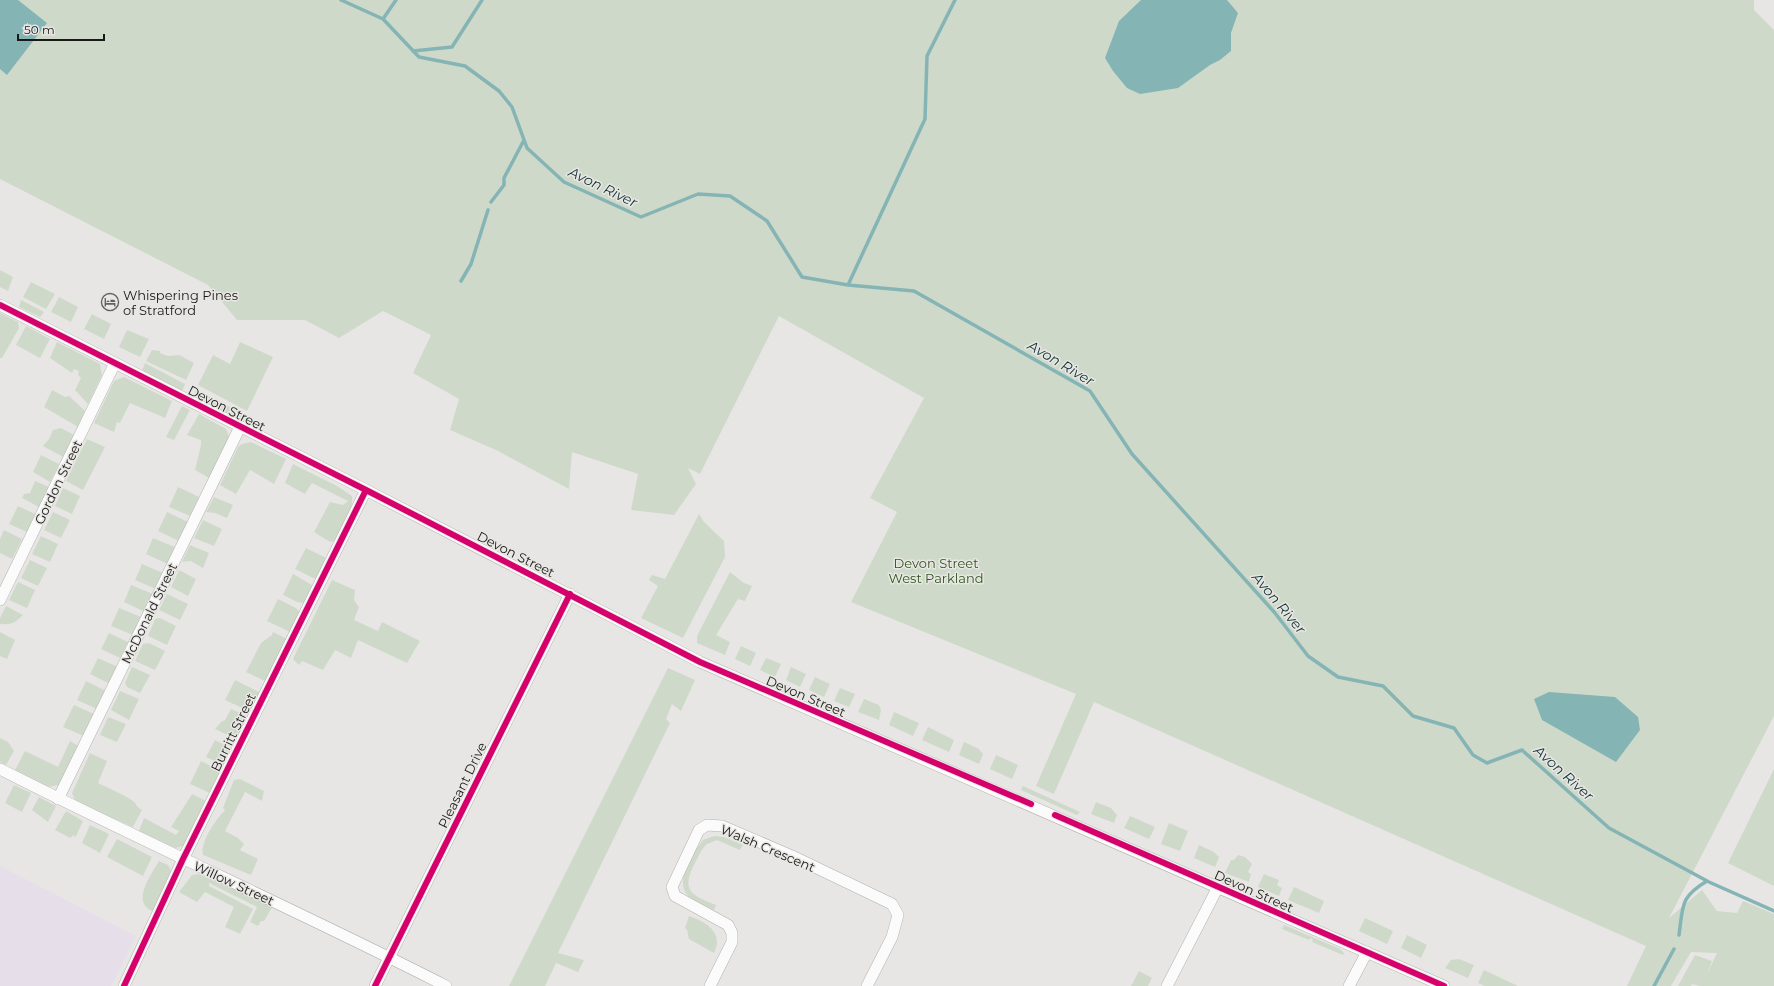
<svg xmlns="http://www.w3.org/2000/svg" width="1774" height="986" viewBox="0 0 1774 986" font-family="Montserrat,sans-serif">
<style>
.commercial{fill:#e6dee8}
.green{fill:#cfd9ca}
.water{fill:#85b4b5}
.lines{fill:none;stroke-linecap:round;stroke-linejoin:round}
.stream{stroke:#85b4b5;stroke-width:3.5}
.minor-casing{stroke:#b3b2b1;stroke-width:12}
.minor{stroke:#fbfbfb;stroke-width:11}
.cycleway-casing{stroke:#e8e7e4;stroke-width:8}
.cycleway{stroke:#d6006c;stroke-width:6}
.labels{text-anchor:middle;stroke-width:3;stroke-linejoin:round;paint-order:stroke}
.poi-label{font-size:13px;fill:#181816;stroke:#e8e7e4;text-anchor:start}
.street-label{font-size:13px;fill:#181816;stroke:#e8e7e4}
.park-label{font-size:13px;fill:#2e561c;stroke:#e8e7e4}
.water-label{font-size:14px;font-style:italic;fill:#103234;stroke:#e8e7e4}
</style>
<rect width="100%" height="100%" fill="#e7e6e5"/>
<path class="commercial" d="M0 866 136 936 111 986H0Z"/>
<path class="green" d="M0 0H1754V10L1774 30V716L1669 918 1702 890 1717 911 1737 913 1743 901 1774 914V986H1700L1692 984 1691 986H1678L1695 955 1712 961 1707 974 1717 953 1691 952 1671 986H1627L1646 946 1094 702 1054 794 1036 786 1076 694 851 602 897 512 870 498 924 398 779 316 700 474 688 468 696 484 674 515 631 510 638 474 572 452 569 489 496 450 450 430 459 399 413 373 431 335 383 311 339 338 305 320H237L208 285 0 179Z
M0 270 13 277 8 291 0 287Z
M31 282 55 294 46 309 23 297Z
M59 297 78 307 71 322 51 312Z
M21 300 44 312 40 317 19 307Z
M0 313 18 322 19 328 2 358H0Z
M92 314 111 324 104 339 84 329Z
M26 326 50 339 40 358 16 345Z
M127 330 149 339 140 357 119 347Z
M57 342 100 364 102 375 88 404 75 390 81 378 78 375 79 371 74 369 72 373 50 358Z
M240 342 273 357 247 411 198 385 213 355 230 364Z
M152 350 160 351V353L168 356 179 355 194 363 186 380 146 361Z
M145 363 185 384 182 391 142 371Z
M124 377 172 401 165 418 130 403 120 423 117 422 114 432 94 423 114 381Z
M52 390 65 397 69 396 85 411 78 427 44 407Z
M196 390 246 415 243 422 194 397Z
M182 406 190 410 174 440 166 437Z
M199 414 226 429 229 437 209 478 195 470 201 445V440L187 435Z
M61 428 74 435 63 457 43 446 49 439 53 430Z
M87 439 105 447 83 490 66 481Z
M251 442 286 459 274 484 250 470 236 494 220 485 238 447 242 444Z
M41 455 59 464 50 482 33 472Z
M293 464 337 486 352 496C354 511 341 528 334 541L330 542 314 532 330 502 343 505 348 501 312 483 305 494 285 483Z
M35 481 49 487 39 507 22 498 24 494 30 493Z
M178 487 199 497 190 516 169 507Z
M63 488 80 496 72 514 55 506Z
M214 497 233 505 227 518 215 513 206 512Z
M18 506 35 514 27 532 9 524Z
M53 512 70 520 61 538 44 530Z
M167 512 188 522 179 541 158 531Z
M699 514 704 522 724 541 725 557 683 638 641 618 658 586 649 580 652 575 665 579Z
M203 520 222 529 214 546 194 538Z
M4 530 22 539 12 559 0 553V539Z
M41 536 58 544 50 562 32 554Z
M153 538 175 547 168 564 146 554Z
M190 545 209 553 203 568 191 561 182 562Z
M306 548 326 558 317 578H313L295 569Z
M30 560 47 568 38 586 21 578Z
M142 564 163 573 156 589 135 580Z
M179 570 196 579 188 596 171 587Z
M730 572 744 583 752 586 745 601 738 599 716 635 730 642 725 655 697 643V636Z
M293 574 312 585 304 603 297 602 283 595Z
M332 580 355 590 354 600 359 607 354 620 378 631 382 622 420 641 407 663 358 640 351 658 335 650 323 670 302 661 299 665 293 659Z
M18 582 35 590 27 608 9 600Z
M131 585 153 594 145 612 124 602Z
M167 594 188 604 180 620 159 610Z
M278 599 296 608 300 613 290 632 267 621Z
M6 606 23 615C15 623 11 625 0 624V618Z
M119 608 141 617 133 635 111 626Z
M160 618 176 626 167 645 148 636 155 619Z
M0 632 15 640 7 659 0 656Z
M273 632 287 639 267 682 246 672 261 643 272 635Z
M109 633 128 642 120 658 101 649Z
M149 643 165 651 155 670 135 661 143 644Z
M741 646 756 653 750 666 735 659Z
M98 658 118 667 110 684 90 674Z
M766 658 781 664 775 677 760 670Z
M132 667 150 675 140 693 127 687 125 683Z
M791 667 806 674 800 687 786 680Z
M668 668 695 680 681 711 672 704 666 719 670 723 558 953 584 960 578 972 556 963 545 986H509Z
M815 677 830 684 824 697 809 690Z
M235 680 261 693 251 712 225 700Z
M86 681 106 691 97 709 77 700Z
M840 688 855 694 849 707 834 701Z
M120 691 139 699 129 720 111 710Z
M864 699 879 705 881 710 879 720 858 712Z
M74 705 94 714 84 736 63 727Z
M231 709 249 717 238 740 215 729 221 722 225 720Z
M894 712 919 723 913 736 889 725Z
M108 717 126 724 117 742 100 735Z
M928 727 954 740 949 752 922 740Z
M0 738 8 742 14 751 6 765 0 762Z
M215 740 233 749 226 764 219 763 206 757Z
M70 741 80 747 59 785 48 787 15 770 25 751 58 767Z
M964 742 979 749 983 754 979 764 959 755Z
M90 753 107 761 98 783C110 789 123 794 133 801 137 804 137 808 142 810L133 827 76 802 72 793Z
M996 755 1018 765 1012 779 990 769Z
M201 761 223 772 212 794 190 784Z
M1774 769V886L1728 863Z
M240 779 264 791 262 801 245 792 225 831 238 838 244 844 240 850 258 859 251 875 203 855C200 845 212 825 219 817 221 814 223 813 225 810L223 808 234 780Z
M14 785 31 793 22 812 5 803Z
M1023 786 1080 812 1077 815 1021 790Z
M192 794 208 802 184 846 175 848 139 831 144 818 176 835 179 831 171 827Z
M39 797 56 806 48 822 32 810Z
M1096 802 1111 808 1117 815 1114 823 1091 814Z
M66 811 83 821 75 838 74 835 70 838 55 830Z
M1130 816 1155 827 1149 839 1124 828Z
M1169 823 1188 831 1180 851 1161 844Z
M90 825 109 834 100 853 82 843Z
M714 836 724 837 743 845 740 850 717 840 707 844C701 849 698 858 694 865 680 892 694 896 716 905L714 910C707 906 698 904 692 899 672 886 690 858 700 844L703 840Z
M117 839 152 857 143 876 107 857Z
M1199 845 1214 852 1219 857 1215 867 1194 858Z
M1238 855 1245 857 1252 864 1248 872 1251 874 1249 882 1225 873 1231 860H1234Z
M159 861 168 865 172 873 155 912C129 904 151 875 159 861Z
M199 874 273 906 264 921H261L258 926 250 922 257 907 209 883V886L253 909 240 934 225 927 234 907 205 892 197 902 179 892 192 875Z
M1264 874 1279 880 1277 885 1282 888 1279 896 1258 887Z
M1294 887 1324 901 1319 913 1288 900Z
M689 916C707 922 724 933 714 953L689 939 687 930 685 928Z
M1365 918 1393 931 1387 944 1359 931Z
M1284 925 1340 949 1344 953 1343 955 1312 942 1313 940 1310 938 1309 940 1282 929Z
M1407 935 1427 945 1421 958 1401 948Z
M1459 959 1474 965 1468 978 1445 968 1451 960Z
M1484 970 1518 986H1485L1478 983Z
M1139 971 1152 978 1148 986H1131Z"/>
<path class="water" d="M0 0H18L47 23 7 75 0 69Z
M1141 0H1227L1238 13 1231 33V51L1220 60 1210 65 1178 88 1140 94 1127 88 1113 71 1105 58 1119 21Z
M1549 692 1615 697 1638 717 1640 730 1616 762 1542 720 1534 699Z"/>
<g class="lines">
<path class="stream" d="M341 0 383 19 419 57 465 66 499 91 512 107 527 148 564 182 641 217 698 194 730 196 767 221 802 277 848 285 914 291 1090 391 1132 454 1275 613 1308 656 1338 677 1383 686 1413 716 1454 728 1473 755 1487 763 1522 750 1609 828 1709 882 1774 911
M383 19 396 0
M413 51 452 47 482 0
M491 202 504 185V178L524 140
M461 281 471 264 488 210
M848 285 925 119 927 56 955 0
M1679 935C1683 906 1680 897 1707 881
M1654 986 1674 949"/>
<g class="minor-casing">
<path id="minor" d="M0 305 366 490 700 662 1444 986
M0 600 115 363
M0 769C147 844 299 911 446 986
M58 799 240 427
M124 986 183 859 366 490
M375 986 570 594
M710 986 732 942V933L728 925 675 896 672 887 699 830 707 825 722 826 792 856 892 904 898 915 892 937 867 986
M1167 986 1218 887
M1349 986 1367 952"/>
</g>
<use href="#minor" class="minor"/>
<g class="cycleway-casing">
<path id="cycleway" d="M0 305 366 490 700 662 1031 804
M1055 815 1444 986
M124 986 183 859 366 490
M375 986 570 594"/>
</g>
<use href="#cycleway" class="cycleway"/>
</g>
<defs>
<g id="hotel-ring" transform="scale(0.9)"><circle r="9.5" fill="#e8e7e4" stroke="#60605e" stroke-width="1.5"/><path d="M-6-4.5h1.5V1H6V5H4.5V3h-9V5H-6ZM-4 0a1.8 1.8 0 1 1 3.6 0ZM.5 0V-2.5h3Q6-2.5 6 0Z" fill="#60605e"/></g>
</defs>
<g fill-rule="evenodd">
<use href="#hotel-ring" x="110" y="302"/>
</g>
<g class="labels">
<g class="poi-label">
<text x="123" y="300">Whispering Pines<tspan x="123" dy="15">of Stratford</tspan></text>
</g>
<g class="street-label">
<text transform="translate(227 408) rotate(27)" y="5">Devon Street</text>
<text transform="translate(58 482) rotate(-64)" y="5">Gordon Street</text>
<text transform="translate(516 554) rotate(27)" y="5">Devon Street</text>
<text transform="translate(149 613) rotate(-64)" y="5">McDonald Street</text>
<text transform="translate(806 696) rotate(23)" y="5">Devon Street</text>
<text transform="translate(233 732) rotate(-64)" y="5">Burritt Street</text>
<text transform="translate(462 785) rotate(-64)" y="5">Pleasant Drive</text>
<text transform="translate(768 848) rotate(23)" y="5">Walsh Crescent</text>
<text transform="translate(234 883) rotate(25)" y="5">Willow Street</text>
<text transform="translate(1254 891) rotate(24)" y="5">Devon Street</text>
</g>
<g class="park-label">
<text x="936" y="568">Devon Street<tspan x="936" dy="15">West Parkland</tspan></text>
</g>
<g class="water-label">
<text transform="translate(603 187) rotate(26)" y="5">Avon River</text>
<text transform="translate(1061 363) rotate(31)" y="5">Avon River</text>
<text transform="translate(1279 603) rotate(50)" y="5">Avon River</text>
<text transform="translate(1564 773) rotate(42)" y="5">Avon River</text>
</g>
</g>
<path d="M18 34v6h86v-6" fill="none" stroke="#181816" stroke-width="2"/>
<text x="24" y="34" font-size="12" fill="#181816" stroke="#e8e7e4" stroke-width="3" paint-order="stroke">50 m</text>
</svg>
